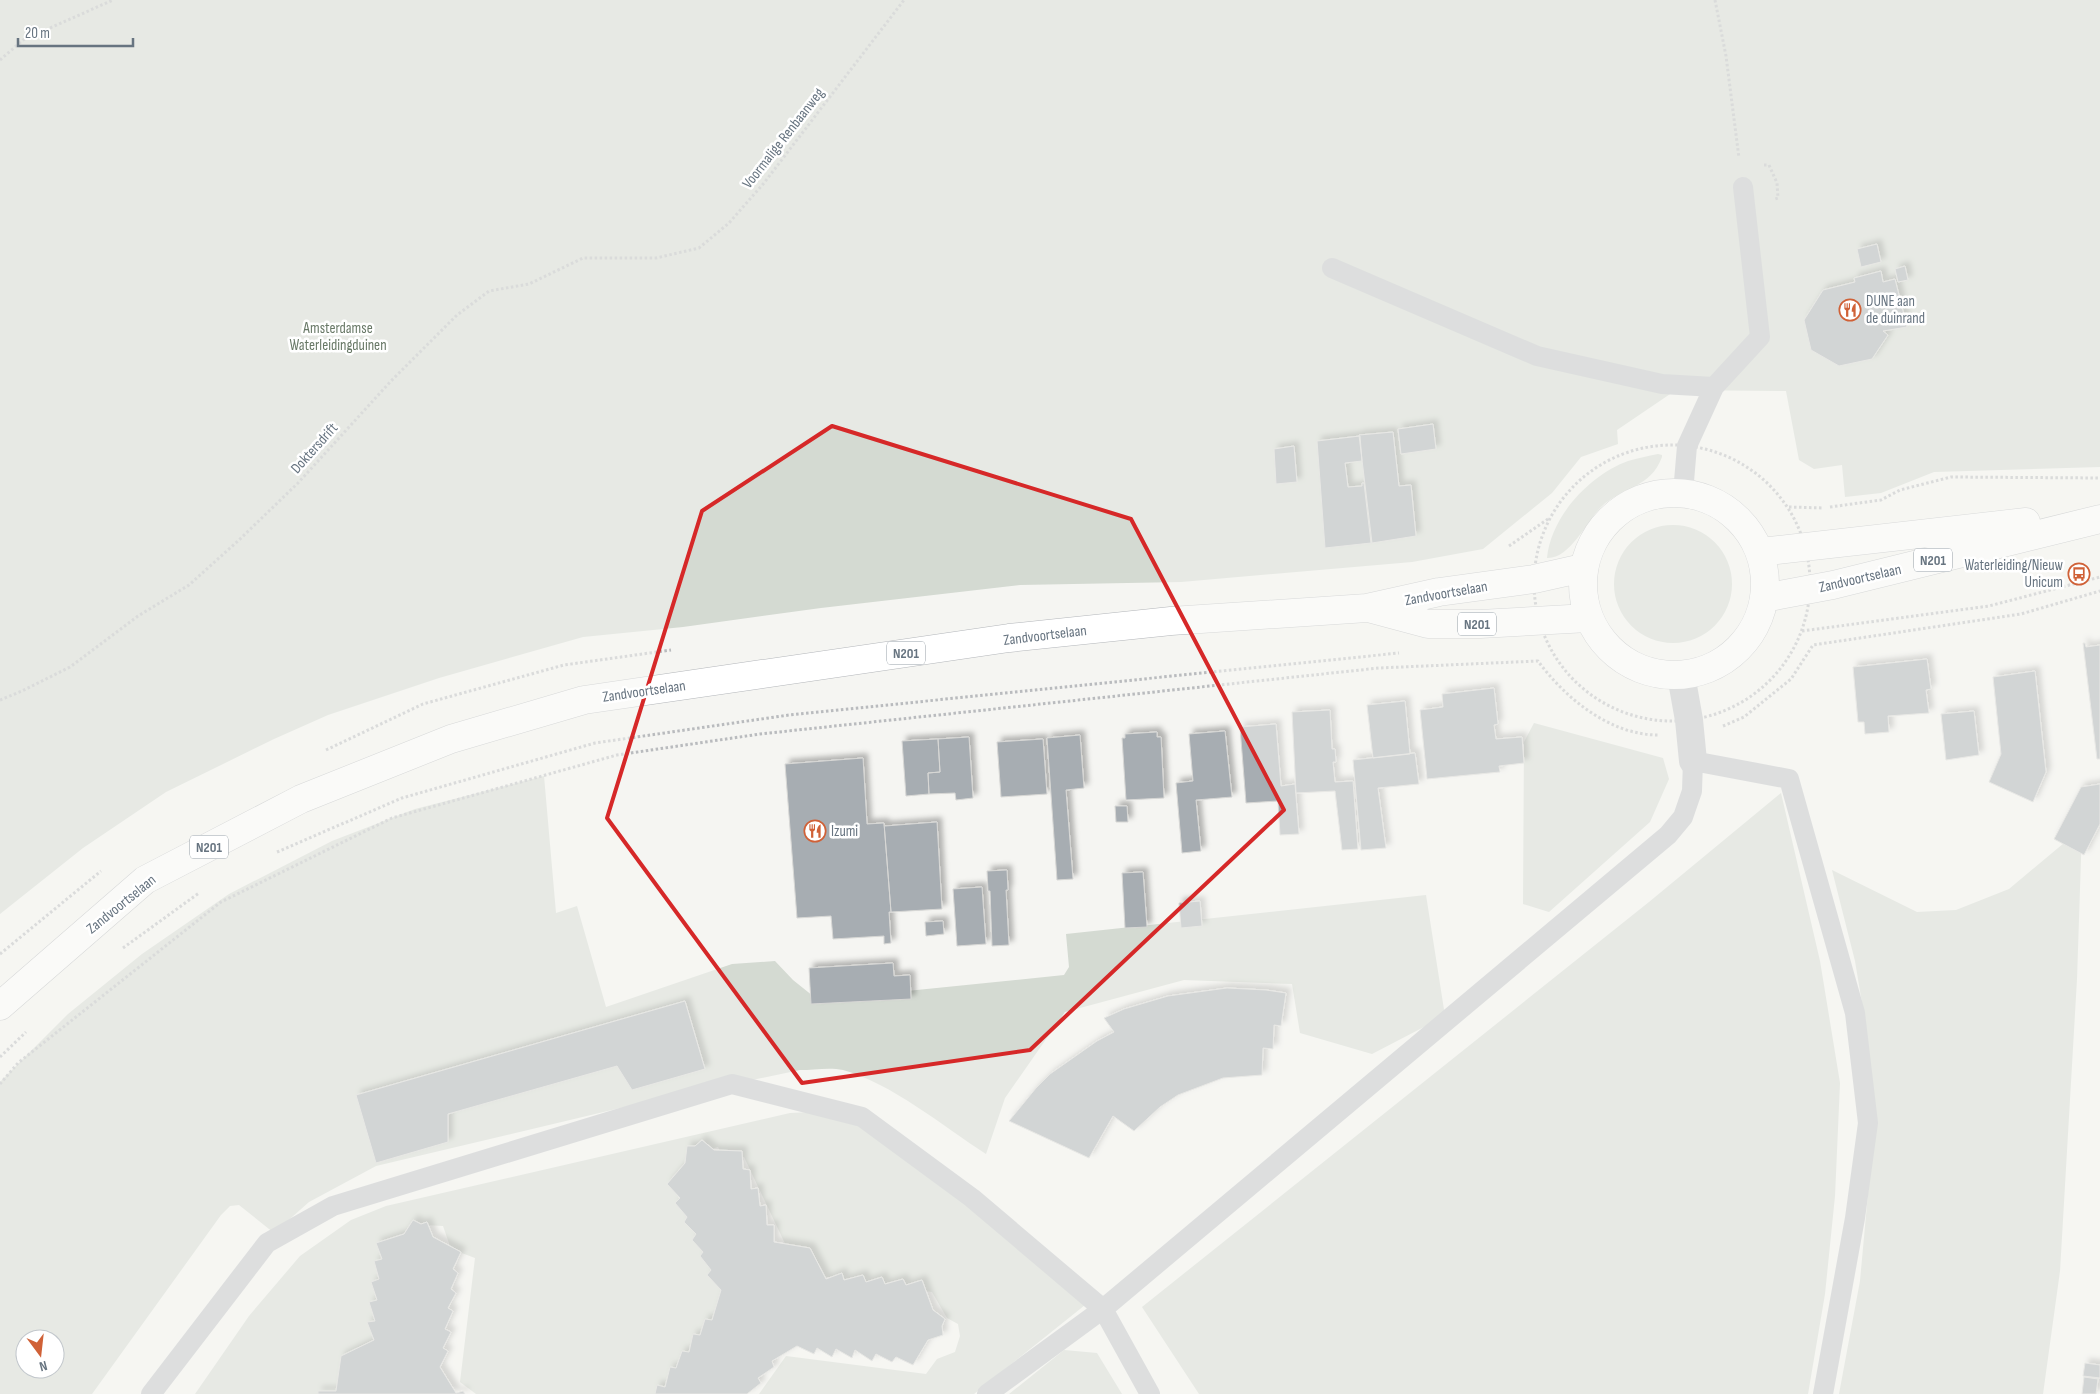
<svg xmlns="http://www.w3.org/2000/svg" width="2100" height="1394" viewBox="0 0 2100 1394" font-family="'Sofia Sans Condensed',sans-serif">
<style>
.green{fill:#d4dad2;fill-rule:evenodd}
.building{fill:#a7adb2;stroke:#d7d7d5;filter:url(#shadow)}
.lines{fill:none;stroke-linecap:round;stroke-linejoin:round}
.primary-casing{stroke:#b3b6ba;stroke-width:29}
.path{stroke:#b9bbbe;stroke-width:3;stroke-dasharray:2.5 2.5;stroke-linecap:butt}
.lane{stroke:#bfc2c6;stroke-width:20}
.street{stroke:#bfc2c6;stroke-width:28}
.primary{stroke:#fff;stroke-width:28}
.marked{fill:none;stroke:#d62828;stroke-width:4;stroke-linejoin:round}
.labels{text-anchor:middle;stroke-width:5;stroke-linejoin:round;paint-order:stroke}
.shield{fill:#fff;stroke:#959ea6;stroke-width:1}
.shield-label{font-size:14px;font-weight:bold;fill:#677480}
.street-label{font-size:15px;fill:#677480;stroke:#fff}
.poi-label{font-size:15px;fill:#677480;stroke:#fff;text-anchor:start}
.park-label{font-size:15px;fill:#687866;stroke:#fff}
</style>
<defs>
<filter id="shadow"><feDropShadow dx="4.5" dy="-4.5" stdDeviation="2.5" flood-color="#0004"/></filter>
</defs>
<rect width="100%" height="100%" fill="#f5f5f2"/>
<path class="green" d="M0 0H2100V467L1934 472 1881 493 1845 497 1842 465 1814 469 1799 460 1786 391 1676 390 1617 430 1618 444 1581 457 1552 493 1483 549 1412 562 1181 582 1020 585 821 608 683 627 583 637 439 678 328 715 274 739 166 792 83 848 0 914Z
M1658 454 1662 455V457C1650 489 1623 486 1601 507 1587 521 1570 559 1547 558 1551 516 1590 475 1628 461 1638 458 1648 456 1658 454Z
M1614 584a59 59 0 1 1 118 0a59 59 0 1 1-118 0Z
M1534 723 1663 758 1669 779 1650 822 1549 912 1523 904 1524 742Z
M544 776 556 913 577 906 606 1007 732 964 775 961 793 980 818 1000 1064 975 1069 967 1066 934 1426 895 1445 1016 1372 1054 1300 1033 1292 984 1184 980 1065 1012 1005 1098 986 1154C943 1126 891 1083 843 1070 830 1067 813 1070 800 1070L637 1104 376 1166 309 1202 274 1233 239 1205 230 1206 221 1215 92 1394H0V1082L68 1014 142 954 229 894 332 841 415 809ZM25 1339H55V1369H25Z
M1781 793 1820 961 1840 1083 1835 1196 1825 1294 1808 1394H1199L1142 1307 1649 902Z
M2082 828 2077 979 2060 1271 2043 1394H1839L1860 1281 1869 1183 1866 1027 1855 961 1832 870 1917 912 1956 910 2009 889Z
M832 1111 881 1130 1085 1305 974 1394H759L786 1356 926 1374 937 1359 955 1352 960 1336 958 1324 947 1318 932 1292 799 1273 744 1157 733 1160 723 1157 718 1147 686 1156 691 1174 674 1188 727 1300 659 1394H476L460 1382 475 1258 451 1249 443 1226 425 1225 378 1371 344 1394H195L249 1316 300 1256 351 1220 386 1206 790 1113Z
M1064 1350 1097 1353 1122 1394H1009Z"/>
<path class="building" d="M1877 244 1881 262 1861 267 1857 249Z
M1905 266 1908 280 1898 282 1895 269Z
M1881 271 1883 282 1895 279 1907 327 1883 331 1888 335 1872 359 1839 366 1811 350 1804 320 1823 290 1855 282 1854 278Z
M1433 424 1436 449 1401 454 1398 429Z
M1393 432 1399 486 1411 485 1416 536 1372 543 1359 435Z
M1360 436 1362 461 1345 463 1348 487 1362 486V483H1364L1371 543 1325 548 1317 441Z
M1294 446 1297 482 1276 484 1274 449Z
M2083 643H2085L2086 647 2100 645V759H2097Z
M1927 659 1931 689 1926 690 1929 713 1888 716 1889 732 1865 734 1864 722H1858L1853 667Z
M2035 671 2046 772 2033 802 1989 782 2001 754 1993 677Z
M1494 688 1498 724 1494 725 1496 739 1522 737 1524 763 1499 766 1500 772 1427 779 1420 710 1443 707 1442 694Z
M1405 701 1410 754 1373 758 1367 705Z
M1330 710 1332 749H1335L1336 762H1333L1335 782 1353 781 1358 849 1342 850 1335 791 1296 793 1292 712Z
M1974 711 1979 755 1946 760 1941 714Z
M1276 724 1281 786 1295 784 1299 834 1280 835 1278 801 1246 803 1240 727Z
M1225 731 1232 797 1196 800 1201 851 1182 853 1176 783 1193 781 1189 734Z
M1157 732V737H1161L1164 798 1126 800 1122 738H1125V734Z
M1080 735 1084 788 1066 790 1073 879 1057 880 1047 738Z
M969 737 973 798 956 800 955 793 929 794 928 773 940 772 938 739Z
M938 739 940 772 928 773 929 794 906 796 902 741Z
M1043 739 1047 794 1001 797 997 742Z
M1415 753 1419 784 1378 788 1386 848 1361 850 1353 760Z
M863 758 867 824 884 823 891 912H889L891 943 884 944V936L833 939 831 916 797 918 785 764Z
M2100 784V824L2084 855 2054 839 2081 787Z
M1115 806H1127L1128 822H1116Z
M937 822 942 909 891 912 884 823 885 826Z
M1007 870 1008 890H1006L1009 945 992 946 990 891H988L987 871Z
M1143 872 1147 927 1125 928 1122 873Z
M982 887 986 944 957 946 953 889Z
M1200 901 1202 926 1181 928 1179 903Z
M943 921 944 934 926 936 925 922Z
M893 963 894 976 910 975 911 999 811 1004 809 968Z
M1227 988 1266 990 1286 993 1281 1026 1274 1025 1273 1049 1263 1048 1262 1075 1223 1078 1178 1095 1160 1107 1134 1131 1113 1116 1089 1158 1009 1121 1036 1088 1050 1074 1097 1041 1114 1032 1104 1018 1124 1009 1168 996Z
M685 1001 705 1069 632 1090 617 1066 448 1114V1142L376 1163 356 1095Z
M702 1140 714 1150 742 1151 743 1169 750 1170 751 1189 758 1188 760 1206 766 1205 767 1225H774V1242L810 1248 826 1279 842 1273 844 1280 863 1275 866 1282 882 1277 885 1284 903 1279 906 1285 922 1280 933 1310 945 1319 942 1326 943 1335 928 1340 913 1365 896 1357 892 1362 876 1354 872 1361 855 1350 852 1358 836 1349 832 1357 817 1348 814 1354 797 1346 772 1361 774 1367 758 1378 761 1383 747 1394H655L657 1385 665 1387 670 1367 676 1368 682 1351 689 1352 693 1334 700 1335 705 1319 712 1320 721 1290 707 1275 711 1270 700 1256 703 1252 692 1240 696 1234 684 1222 687 1217 675 1203 680 1198 667 1184 685 1163 687 1146H695Z
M413 1220 421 1224 427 1222 433 1237 461 1252 453 1269 458 1273 451 1289 456 1293 448 1308 453 1311 445 1329 451 1332 443 1348 448 1351 440 1367 456 1393 463 1391 465 1394H318V1391H336L341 1356 374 1340 367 1322 375 1321 369 1302 377 1300 371 1282 379 1279 374 1261 382 1259 376 1243 404 1234Z
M2085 1363 2100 1365V1378L2083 1376Z
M2084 1377 2098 1379 2096 1394H2082Z"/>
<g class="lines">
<g class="primary-casing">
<path id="primary" d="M1583 584a91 91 0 1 1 182 0a91 91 0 1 1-182 0Z
M1760 552 2026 522
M1764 598 1833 585 2100 519
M1372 609 1428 624H1480L1588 618
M0 1006 145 880 301 799 451 739 584 700 1009 638 1171 621 1367 608 1439 592 1534 579 1583 568"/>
</g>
<path class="path" d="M1715 0 1726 56 1739 158
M0 60 23 40 113 0
M1764 165H1769L1777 183 1778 198 1775 199
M1534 583a138 138 0 1 1 276 0a138 138 0 1 1-276 0Z
M1789 507 1824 508
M1830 507 1881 500 1900 490 1951 477 2100 478
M1509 546 1548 519
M1802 631 1989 606 2100 577
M0 700 22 691 70 667 138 616 189 585 239 540 298 483 391 381 457 315 489 291 529 284 583 258H656L699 248 729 223 764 183 904 0
M1723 726 1744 717 1791 679 1813 645 2021 614 2100 591
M326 750 423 704 564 665 671 650
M277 852 402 798 595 743 789 715 1399 653
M123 948 199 893
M0 954 101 871
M0 1057 26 1032
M0 1084 18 1063 221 902 392 818 617 755 760 734 1379 668 1538 661C1565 698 1610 735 1658 735"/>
<path class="lane" d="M1332 268 1537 356 1662 384 1714 387
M1683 493 1687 446 1714 387 1760 337 1743 187
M151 1394 267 1243 333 1206 732 1084 862 1117 972 1198 1103 1309 1150 1394
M987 1394 1103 1309 1668 835 1683 817 1692 791 1693 761 1789 779 1855 1013 1868 1123 1855 1218 1823 1394"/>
<path class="street" d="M1681 675 1689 720 1693 761"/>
<use href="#primary" class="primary"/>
</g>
<path d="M0 0H2100V1394H0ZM832 426 1131 519 1284 810 1030 1050 802 1083 607 818 702 511Z" fill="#f5f5f2" fill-opacity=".55" fill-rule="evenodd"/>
<path class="marked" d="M832 426 1131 519 1284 810 1030 1050 802 1083 607 818 702 511Z"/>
<defs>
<g id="restaurant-ring" transform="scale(1.125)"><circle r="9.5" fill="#fff" stroke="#d06137" stroke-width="1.5"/><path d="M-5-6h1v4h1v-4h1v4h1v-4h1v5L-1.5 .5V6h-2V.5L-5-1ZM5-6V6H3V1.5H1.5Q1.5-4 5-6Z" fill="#d06137"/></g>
<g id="bus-ring" transform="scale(1.125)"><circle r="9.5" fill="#fff" stroke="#d06137" stroke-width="1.5"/><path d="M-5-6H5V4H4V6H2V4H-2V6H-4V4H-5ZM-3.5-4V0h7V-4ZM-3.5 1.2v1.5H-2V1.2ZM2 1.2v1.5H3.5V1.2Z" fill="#d06137"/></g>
</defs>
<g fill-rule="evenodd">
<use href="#restaurant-ring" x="1850" y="310"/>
<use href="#bus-ring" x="2079" y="574"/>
<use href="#restaurant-ring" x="815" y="831"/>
</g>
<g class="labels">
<g class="shield">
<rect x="1914" y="548.5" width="38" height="23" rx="4"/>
<rect x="1458" y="612.5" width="38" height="23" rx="4"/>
<rect x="887" y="641.5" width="38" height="23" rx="4"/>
<rect x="190" y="835.5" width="38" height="23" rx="4"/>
</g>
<g class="shield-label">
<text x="1933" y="565">N201</text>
<text x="1477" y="629">N201</text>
<text x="906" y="658">N201</text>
<text x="209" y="852">N201</text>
</g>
<g class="street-label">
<text transform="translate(783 138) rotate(-52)" y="5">Voormalige Renbaanweg</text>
<text transform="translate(314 448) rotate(-48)" y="5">Doktersdrift</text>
<text transform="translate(1860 578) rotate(-13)" y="5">Zandvoortselaan</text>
<text transform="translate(1446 593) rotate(-10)" y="5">Zandvoortselaan</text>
<text transform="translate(1045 635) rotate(-7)" y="5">Zandvoortselaan</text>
<text transform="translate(644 691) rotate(-8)" y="5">Zandvoortselaan</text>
<text transform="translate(121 904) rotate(-39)" y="5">Zandvoortselaan</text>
</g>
<g class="poi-label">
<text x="1866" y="306">DUNE aan<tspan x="1866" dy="17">de duinrand</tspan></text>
<text x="2063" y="570" text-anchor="end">Waterleiding/Nieuw<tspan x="2063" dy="17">Unicum</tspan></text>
<text x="831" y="836">Izumi</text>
</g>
<g class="park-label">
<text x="338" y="333">Amsterdamse<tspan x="338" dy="17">Waterleidingduinen</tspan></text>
</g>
</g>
<g transform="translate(40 1354) rotate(165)"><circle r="24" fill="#ffffff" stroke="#c2c7cc"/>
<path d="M0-4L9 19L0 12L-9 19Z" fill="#d06137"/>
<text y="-8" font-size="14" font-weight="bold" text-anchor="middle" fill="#677480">N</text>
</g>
<path d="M18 38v8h115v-8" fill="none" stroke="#677480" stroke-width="2.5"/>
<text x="25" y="38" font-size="15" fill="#677480" stroke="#ffffff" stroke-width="4" paint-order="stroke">20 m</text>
</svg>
